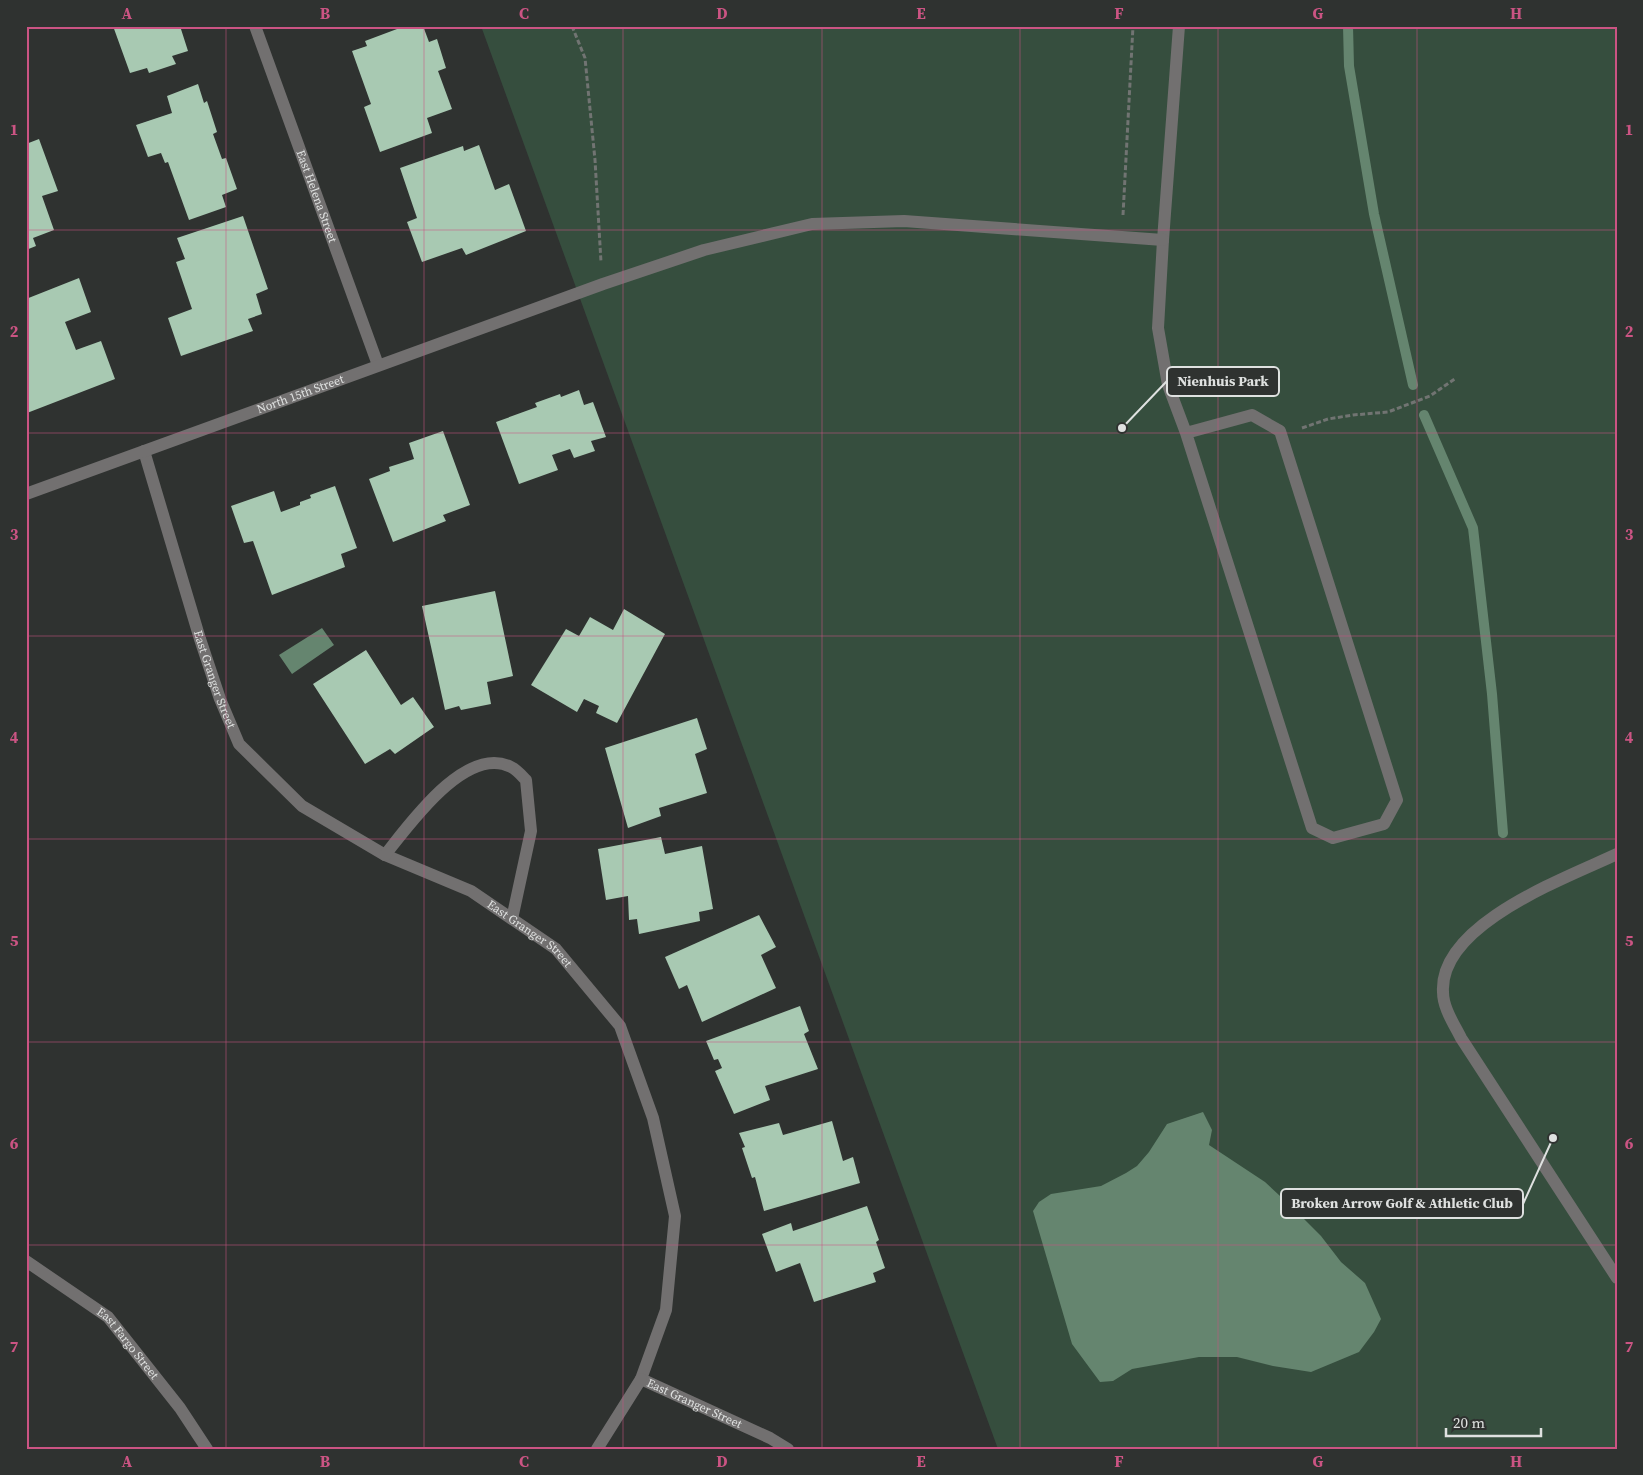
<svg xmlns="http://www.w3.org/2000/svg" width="1643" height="1475" viewBox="0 0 1643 1475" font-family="'Source Serif 4',serif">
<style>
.green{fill:#364e3e}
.water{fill:#65856f}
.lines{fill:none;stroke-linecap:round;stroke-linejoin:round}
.stream{stroke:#65856f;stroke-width:10}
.building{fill:#a8c9b2}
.path{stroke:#717472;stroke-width:3;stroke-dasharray:5 2.5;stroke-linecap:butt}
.minor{stroke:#727070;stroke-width:12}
.grid{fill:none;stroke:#cb5483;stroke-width:1;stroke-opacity:0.55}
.labels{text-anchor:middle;stroke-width:5;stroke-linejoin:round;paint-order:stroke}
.street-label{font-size:12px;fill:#dfe1e0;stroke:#2f3230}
.leader{fill:none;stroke:#dfe1e0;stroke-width:2}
.callout-dot{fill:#dfe1e0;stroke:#2f3230;stroke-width:2}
.callout{fill:#2f3230;stroke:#dfe1e0;stroke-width:2}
.callout-label{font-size:14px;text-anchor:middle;font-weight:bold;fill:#dfe1e0}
.neatline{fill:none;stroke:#cb5483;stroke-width:2}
.grid-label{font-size:16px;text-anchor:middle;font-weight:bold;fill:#cb5483}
</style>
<rect width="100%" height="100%" fill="#2f3230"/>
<path class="green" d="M481 26H1617V1449H998Z"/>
<path class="water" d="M322 628 334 645 292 674 279 655Z
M1203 1112 1212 1130 1209 1145 1265 1182 1292 1207 1321 1236 1341 1262 1365 1283 1381 1319 1374 1332 1359 1352 1311 1372 1273 1366 1237 1357H1199L1132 1369 1113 1381 1100 1382 1072 1344 1033 1211 1039 1202 1051 1194 1101 1186 1126 1173 1137 1166 1149 1152 1167 1124Z"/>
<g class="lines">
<path class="stream" d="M1348 26 1349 66 1374 214 1413 385
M1424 415 1473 528 1492 694 1503 833"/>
</g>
<path class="building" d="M113 26H180L188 51 172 56 176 64 149 73 147 68 130 73Z
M405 26H423L429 42 437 39 446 68 438 71 452 109 427 118 432 133 380 152 364 107 371 104 352 51 367 46 365 41Z
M198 84 204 103 207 101 217 132 213 134 222 159 226 158 237 189 222 195 226 207 189 220 168 162 165 163 161 153 148 157 136 125 172 113 167 96Z
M39 139 58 191 42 196 54 230 33 238 36 246 26 250V144Z
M479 145 495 190 509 184 526 231 466 255 462 248 422 262 407 222 417 218 400 168 463 146 464 151Z
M243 216 268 289 256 294 262 314 248 319 253 331 181 356 168 318 192 309 176 262 185 259 177 238Z
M79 278 91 312 65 322 76 350 101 341 115 379 27 413 26 299Z
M579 390 584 405 593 402 606 437 591 441 595 451 574 458 570 449 552 455 558 470 519 484 496 422 537 407 535 403 560 394 561 397Z
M443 431 470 505 443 515 446 521 393 542 369 479 390 471 389 467 414 459 409 443Z
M335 486 357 548 341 554 345 567 272 595 253 541 244 543 231 506 274 491 281 512 300 505V502L311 498 310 495Z
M495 591 513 676 487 682 491 704 461 710 459 706 445 710 422 606Z
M624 609 665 634 617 723 596 713 599 706 584 699 577 712 531 685 566 629 579 636 590 617 613 630Z
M366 650 401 705 413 697 434 727 395 754 390 749 365 764 313 684Z
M697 718 707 749 695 754 707 793 659 808 661 816 628 828 605 748Z
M661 837 665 854 702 846 713 909 699 912 700 921 639 934 637 919 629 920 628 896 606 900 598 849Z
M759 915 776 947 761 955 776 988 702 1022 687 985 679 989 665 957Z
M800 1006 809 1031 804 1034 818 1069 765 1086 770 1100 734 1114 715 1071 722 1068 718 1059 714 1060 706 1041Z
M832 1121 843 1161 853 1157 860 1183 764 1211 755 1177 752 1178 742 1148 745 1147 739 1133 779 1123 783 1135Z
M867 1206 879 1240 876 1242 885 1268 873 1273 876 1282 814 1302 800 1263 776 1272 762 1234 791 1223 793 1231Z"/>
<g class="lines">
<path class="path" d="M572 26 585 58 595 160 601 262
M1123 215 1133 26
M1302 428 1328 419 1353 415 1388 412 1430 396 1456 378"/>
<g class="minor">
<path id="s1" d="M255 26 378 365"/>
<path d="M1179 26 1163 240 1158 328 1168 385 1186 433 1312 828 1333 838 1384 824 1397 800 1280 431 1252 415 1186 433"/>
<path id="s2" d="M144 451 200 639 220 699 239 744 302 806 385 855 471 891 556 949 620 1026 653 1118 675 1216 666 1310 641 1379 770 1438 788 1449"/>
<path id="s3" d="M26 494 603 284 704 250 812 224 904 221 1163 240"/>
<path d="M1617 854C1566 878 1439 924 1443 992 1443 1008 1454 1024 1461 1038L1617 1278"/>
<path d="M385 855C409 825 466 744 511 767 517 770 522 776 526 780L531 831 512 919"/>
<path id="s4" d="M26 1261 108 1317 180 1408 207 1449"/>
<path d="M597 1449 641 1379"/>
</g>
</g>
<path class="grid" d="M226 26V1449M424 26V1449M623 26V1449M822 26V1449M1020 26V1449M1218 26V1449M1417 26V1449M26 230H1617M26 433H1617M26 636H1617M26 839H1617M26 1042H1617M26 1245H1617"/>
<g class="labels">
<g class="street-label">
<text dy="4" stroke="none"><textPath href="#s1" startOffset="181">East Helena Street</textPath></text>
<text dy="4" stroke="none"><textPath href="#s3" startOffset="292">North 15th Street</textPath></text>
<text dy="4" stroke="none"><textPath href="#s2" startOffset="239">East Granger Street</textPath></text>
<text dy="4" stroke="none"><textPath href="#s2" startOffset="659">East Granger Street</textPath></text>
<text dy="4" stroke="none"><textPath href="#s4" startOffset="132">East Fargo Street</textPath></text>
<text dy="4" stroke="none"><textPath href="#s2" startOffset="1214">East Granger Street</textPath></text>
</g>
</g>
<path class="leader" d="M1122 428L1167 381M1553 1138L1523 1204"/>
<g class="callout-dot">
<circle cx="1122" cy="428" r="5"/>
<circle cx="1553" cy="1138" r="5"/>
</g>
<g class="callout">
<rect x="1167" y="367" width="112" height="29" rx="5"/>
<rect x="1281" y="1189" width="242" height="29" rx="5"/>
</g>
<g class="callout-label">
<text x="1223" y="386">Nienhuis Park</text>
<text x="1402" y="1208">Broken Arrow Golf &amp; Athletic Club</text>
</g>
<rect width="1643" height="1475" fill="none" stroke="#2f3230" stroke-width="55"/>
<path d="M1446 1428v8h95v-8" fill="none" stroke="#dfe1e0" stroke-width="2.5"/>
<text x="1453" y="1428" font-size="15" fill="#dfe1e0" stroke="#2f3230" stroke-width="4" paint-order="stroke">20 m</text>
<rect x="28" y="28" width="1588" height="1420" class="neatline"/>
<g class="grid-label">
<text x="127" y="19">A</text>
<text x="325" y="19">B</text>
<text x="524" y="19">C</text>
<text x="722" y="19">D</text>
<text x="921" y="19">E</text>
<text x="1119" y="19">F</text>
<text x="1318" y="19">G</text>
<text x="1516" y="19">H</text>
<text x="14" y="135">1</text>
<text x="1629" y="135">1</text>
<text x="14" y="337">2</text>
<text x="1629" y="337">2</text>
<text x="14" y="540">3</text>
<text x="1629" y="540">3</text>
<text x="14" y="743">4</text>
<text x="1629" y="743">4</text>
<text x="14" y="946">5</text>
<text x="1629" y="946">5</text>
<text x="14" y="1149">6</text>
<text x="1629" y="1149">6</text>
<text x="14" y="1352">7</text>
<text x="1629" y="1352">7</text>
<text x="127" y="1467">A</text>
<text x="325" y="1467">B</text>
<text x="524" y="1467">C</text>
<text x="722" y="1467">D</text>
<text x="921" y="1467">E</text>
<text x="1119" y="1467">F</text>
<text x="1318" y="1467">G</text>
<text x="1516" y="1467">H</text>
</g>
</svg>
